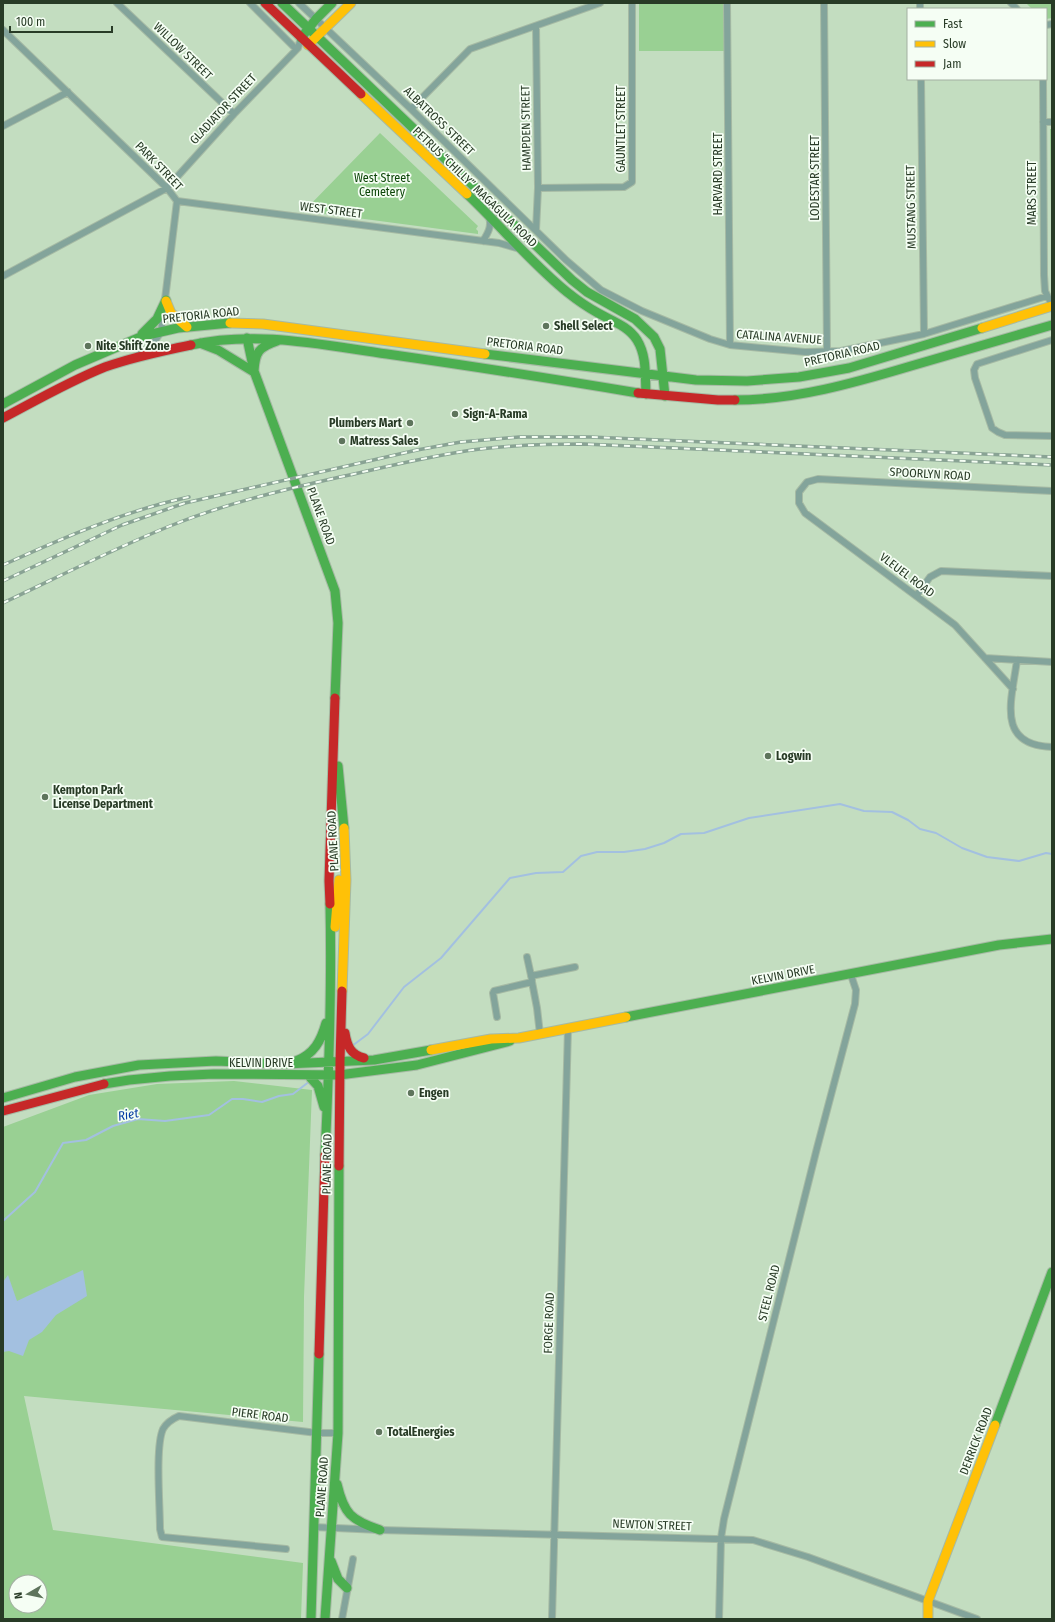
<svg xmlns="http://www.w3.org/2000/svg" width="1055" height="1622" viewBox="0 0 1055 1622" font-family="'Fira Sans Condensed',sans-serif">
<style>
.green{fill:#99d093;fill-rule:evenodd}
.water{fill:#a3c0e0}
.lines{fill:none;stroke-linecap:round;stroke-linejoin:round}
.stream{stroke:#a3c0e0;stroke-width:2}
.street-casing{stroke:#a6baa4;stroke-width:8}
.fast-casing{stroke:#a6baa4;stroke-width:11}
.slow-casing{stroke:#a6baa4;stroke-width:11}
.jam-casing{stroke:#a6baa4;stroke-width:11}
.street{stroke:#83a49b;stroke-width:6}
.fast{stroke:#4caf50;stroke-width:9}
.slow{stroke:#ffc107;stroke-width:9}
.jam{stroke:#c62828;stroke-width:9}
.rail-casing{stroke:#89a394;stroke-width:3.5}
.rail{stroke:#f5fef4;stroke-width:2;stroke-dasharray:6;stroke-linecap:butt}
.poi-dot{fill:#5e745c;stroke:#f5fef4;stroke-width:1.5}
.labels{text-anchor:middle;stroke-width:3.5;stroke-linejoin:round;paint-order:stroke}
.street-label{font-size:12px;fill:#283b26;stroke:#f5fef4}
.park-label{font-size:12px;fill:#0d4609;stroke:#f5fef4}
.poi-label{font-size:12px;font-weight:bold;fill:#283b26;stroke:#f5fef4;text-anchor:start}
.water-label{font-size:13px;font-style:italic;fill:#033aa3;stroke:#f5fef4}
</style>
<rect width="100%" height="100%" fill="#c3ddc0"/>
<path class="green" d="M639 3H725V51H639Z
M1026 3H1052V18L1046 19V9H1032Z
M1050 129H1052V292Z
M380 133 478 226 476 229 478 231V234L304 211Z
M234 1081 312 1090 304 1297 303 1422 24 1396 53 1530 303 1563 301 1619H3V1127L89 1095 157 1084ZM16 1582H40V1606H16Z"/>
<path class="water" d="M83 1270 87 1296 56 1315 42 1332 29 1340 23 1356 9 1351 3 1352V1282L8 1275 17 1301Z"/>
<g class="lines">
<path class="stream" d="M352 1046 368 1034 404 987 441 958 510 878 536 873 563 872 581 856 597 852H624L645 849 664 843 681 834 704 833 749 818 840 804 864 811 892 812 908 820 920 829 936 833 962 848 987 857 1019 861 1046 853 1052 854
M3 1221 35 1192 63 1143 86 1140 113 1126 138 1119 165 1121 209 1115 232 1099H243L262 1102 279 1096 293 1094 310 1081"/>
<g class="street-casing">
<path id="street" d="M117 3 234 114
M250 3 296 49
M299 3 411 109 566 260 601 290 642 311 710 339 730 345 805 352 841 351 924 334 1047 296
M727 3 730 345
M824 3 827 352
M920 3V9
M1011 3 1017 9
M1046 25 1052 24
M536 26 538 188 536 230
M3 30 167 188 177 201 161 332 152 345 138 355
M921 79 924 334
M1043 79 1044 275 1045 291 1052 305
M411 109 470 49 600 3
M1043 122H1052
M3 126 68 92
M538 188 624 187 632 182V3
M177 201 499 243 520 249
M483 241C488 233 492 226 489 217
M3 276 167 188 234 114 298 48 301 38
M1052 340 977 364 974 370 975 378 992 428 998 432 1005 435 1052 436
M916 596 930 577 941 571 1052 576
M985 658 1052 662
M1017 660C1012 699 995 745 1052 747
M1013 689 955 625 805 513 799 503V492L807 482 818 479 1052 491
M527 957 532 980
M531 976 575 967
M497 1017 493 993 494 991 532 982 537 1008 540 1034
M313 1527 380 1530 753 1540 808 1557 977 1619
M286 1549 162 1537 160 1529C160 1506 155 1447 163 1429 167 1422 172 1419 179 1416L317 1433H338
M342 1619 353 1559
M552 1619 568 1028
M719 1619 721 1538 724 1519 817 1148 855 1004 856 990 851 975"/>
</g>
<g class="fast-casing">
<path id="fast" d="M282 3 572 280 587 292 635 319 654 337 660 349 665 396
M301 38 316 19 332 3
M467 194C501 226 531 263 567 292 577 300 587 307 598 313 612 321 628 326 637 340 647 356 645 376 646 394
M142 334 157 319 166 300
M247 338 254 371 335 591 338 623 335 698
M200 343 218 350 254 372
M191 345C256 330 322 345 387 354 471 366 554 379 638 393
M485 354 696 380 747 381 799 377 849 368 982 328
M254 371C255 352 259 347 277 341
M735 400C795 400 854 383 911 366 958 352 1005 339 1052 325
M3 404 75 365 143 336 178 328 230 323
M338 766 344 828
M626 1017 999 945 1052 939
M296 1061C314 1054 321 1041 326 1023
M308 1075 318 1086 324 1107
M104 1084 129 1080 170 1076 214 1074 339 1075 417 1065 510 1041
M3 1098 75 1077 139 1065 216 1061 285 1064 374 1060 431 1050
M325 1155C329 1072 332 988 330 904
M995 1425 1052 1272
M337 1484C344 1514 351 1520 380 1530
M331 1561 338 1579 347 1588
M311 1619 319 1354
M325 1619 338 1433 339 1166"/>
</g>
<g class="slow-casing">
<path id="slow" d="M308 45 351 3
M361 94 467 194
M166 301 171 313 187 327
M230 323 263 324 485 354
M982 328 1052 306
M335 927 339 880
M342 991 346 880 344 828
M431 1050 491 1039 519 1038 626 1017
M928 1619V1601L995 1425"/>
</g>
<g class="jam-casing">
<path id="jam" d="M265 3 361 94
M638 393 718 400H735
M3 418C37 400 70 381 105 367 133 357 162 351 191 345
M330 904 329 881 335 698
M345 1033C347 1046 351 1055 364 1058
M3 1111 104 1084
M339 1166 340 1061 342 991
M319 1354 325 1155"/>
</g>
<use href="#street" class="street"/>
<use href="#fast" class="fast"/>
<use href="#slow" class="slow"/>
<use href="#jam" class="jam"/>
<g class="rail-casing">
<path id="rail" d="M3 565C63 538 124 511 189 497
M3 581 122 525 185 503 220 495 417 450 461 442 519 437H590L1052 457
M3 603C58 577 113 549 170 526 224 504 282 490 340 477 386 467 433 455 480 449 515 445 549 444 584 444L1052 465"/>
</g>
<use href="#rail" class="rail"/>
</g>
<g class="poi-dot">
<circle cx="546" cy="326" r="4"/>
<circle cx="88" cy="346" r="4"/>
<circle cx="455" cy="414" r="4"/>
<circle cx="410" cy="423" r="4"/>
<circle cx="342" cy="441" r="4"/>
<circle cx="768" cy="756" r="4"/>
<circle cx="45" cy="797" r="4"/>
<circle cx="411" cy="1093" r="4"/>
<circle cx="379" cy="1432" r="4"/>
</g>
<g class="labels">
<g class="street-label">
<text transform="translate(183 51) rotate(44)" y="4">WILLOW STREET</text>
<text transform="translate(223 109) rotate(-47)" y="4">GLADIATOR STREET</text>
<text transform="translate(439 121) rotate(44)" y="4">ALBATROSS STREET</text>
<text transform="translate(526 128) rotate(-91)" y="4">HAMPDEN STREET</text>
<text transform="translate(621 129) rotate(-90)" y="4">GAUNTLET STREET</text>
<text transform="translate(159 166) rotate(46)" y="4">PARK STREET</text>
<text transform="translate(718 174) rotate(-90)" y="4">HARVARD STREET</text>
<text transform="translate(815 178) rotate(-90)" y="4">LODESTAR STREET</text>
<text transform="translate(475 187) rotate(44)" y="4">PETRUS “CHILLY” MAGAGULA ROAD</text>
<text transform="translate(1032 193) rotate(-90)" y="4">MARS STREET</text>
<text transform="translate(911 207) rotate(-91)" y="4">MUSTANG STREET</text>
<text transform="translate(331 210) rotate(7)" y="4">WEST STREET</text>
<text transform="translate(201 315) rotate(-6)" y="4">PRETORIA ROAD</text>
<text transform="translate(779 337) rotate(4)" y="4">CATALINA AVENUE</text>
<text transform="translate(525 346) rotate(7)" y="4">PRETORIA ROAD</text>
<text transform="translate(842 354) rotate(-13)" y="4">PRETORIA ROAD</text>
<text transform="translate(930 474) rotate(3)" y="4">SPOORLYN ROAD</text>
<text transform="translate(321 516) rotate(70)" y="4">PLANE ROAD</text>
<text transform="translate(907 575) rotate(37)" y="4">VLEUEL ROAD</text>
<text transform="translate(333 841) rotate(-93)" y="4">PLANE ROAD</text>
<text transform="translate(783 975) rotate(-11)" y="4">KELVIN DRIVE</text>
<text x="261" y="1067">KELVIN DRIVE</text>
<text transform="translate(327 1164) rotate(-89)" y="4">PLANE ROAD</text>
<text transform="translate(769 1293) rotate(-76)" y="4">STEEL ROAD</text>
<text transform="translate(549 1323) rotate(-88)" y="4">FORGE ROAD</text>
<text transform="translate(260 1415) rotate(7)" y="4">PIERE ROAD</text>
<text transform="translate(976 1441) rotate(-69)" y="4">DERRICK ROAD</text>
<text transform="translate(322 1487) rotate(-86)" y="4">PLANE ROAD</text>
<text transform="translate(652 1525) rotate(2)" y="4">NEWTON STREET</text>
</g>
<g class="park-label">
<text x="382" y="182">West Street<tspan x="382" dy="14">Cemetery</tspan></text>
</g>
<g class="poi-label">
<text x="554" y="330">Shell Select</text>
<text x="96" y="350">Nite Shift Zone</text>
<text x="463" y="418">Sign-A-Rama</text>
<text x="402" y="427" text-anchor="end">Plumbers Mart</text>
<text x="350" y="445">Matress Sales</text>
<text x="776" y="760">Logwin</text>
<text x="53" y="794">Kempton Park<tspan x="53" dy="14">License Department</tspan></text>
<text x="419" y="1097">Engen</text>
<text x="387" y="1436">TotalEnergies</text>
</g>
<g class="water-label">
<text transform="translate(128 1114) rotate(-10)" y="5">Riet</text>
</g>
</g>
<rect width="1055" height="1622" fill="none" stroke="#283b26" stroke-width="8"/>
<rect x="907" y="8" width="140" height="72" fill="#f5fef4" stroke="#a3b0a2"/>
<rect x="915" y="21" width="20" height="6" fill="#4caf50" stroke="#a3b0a2"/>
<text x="943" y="28" font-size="12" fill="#283b26">Fast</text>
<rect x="915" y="41" width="20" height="6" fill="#ffc107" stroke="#a3b0a2"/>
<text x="943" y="48" font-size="12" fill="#283b26">Slow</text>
<rect x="915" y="61" width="20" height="6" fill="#c62828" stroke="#a3b0a2"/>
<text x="943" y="68" font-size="12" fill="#283b26">Jam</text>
<g transform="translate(28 1594) rotate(261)"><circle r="19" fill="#f5fef4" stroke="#a3b0a2"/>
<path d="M0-3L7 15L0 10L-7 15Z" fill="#5e745c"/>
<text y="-6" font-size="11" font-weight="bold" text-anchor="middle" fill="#283b26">N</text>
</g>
<path d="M10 26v6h102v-6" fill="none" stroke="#283b26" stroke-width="2"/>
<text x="16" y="26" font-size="12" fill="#283b26" stroke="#f5fef4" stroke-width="3" paint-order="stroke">100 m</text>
</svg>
